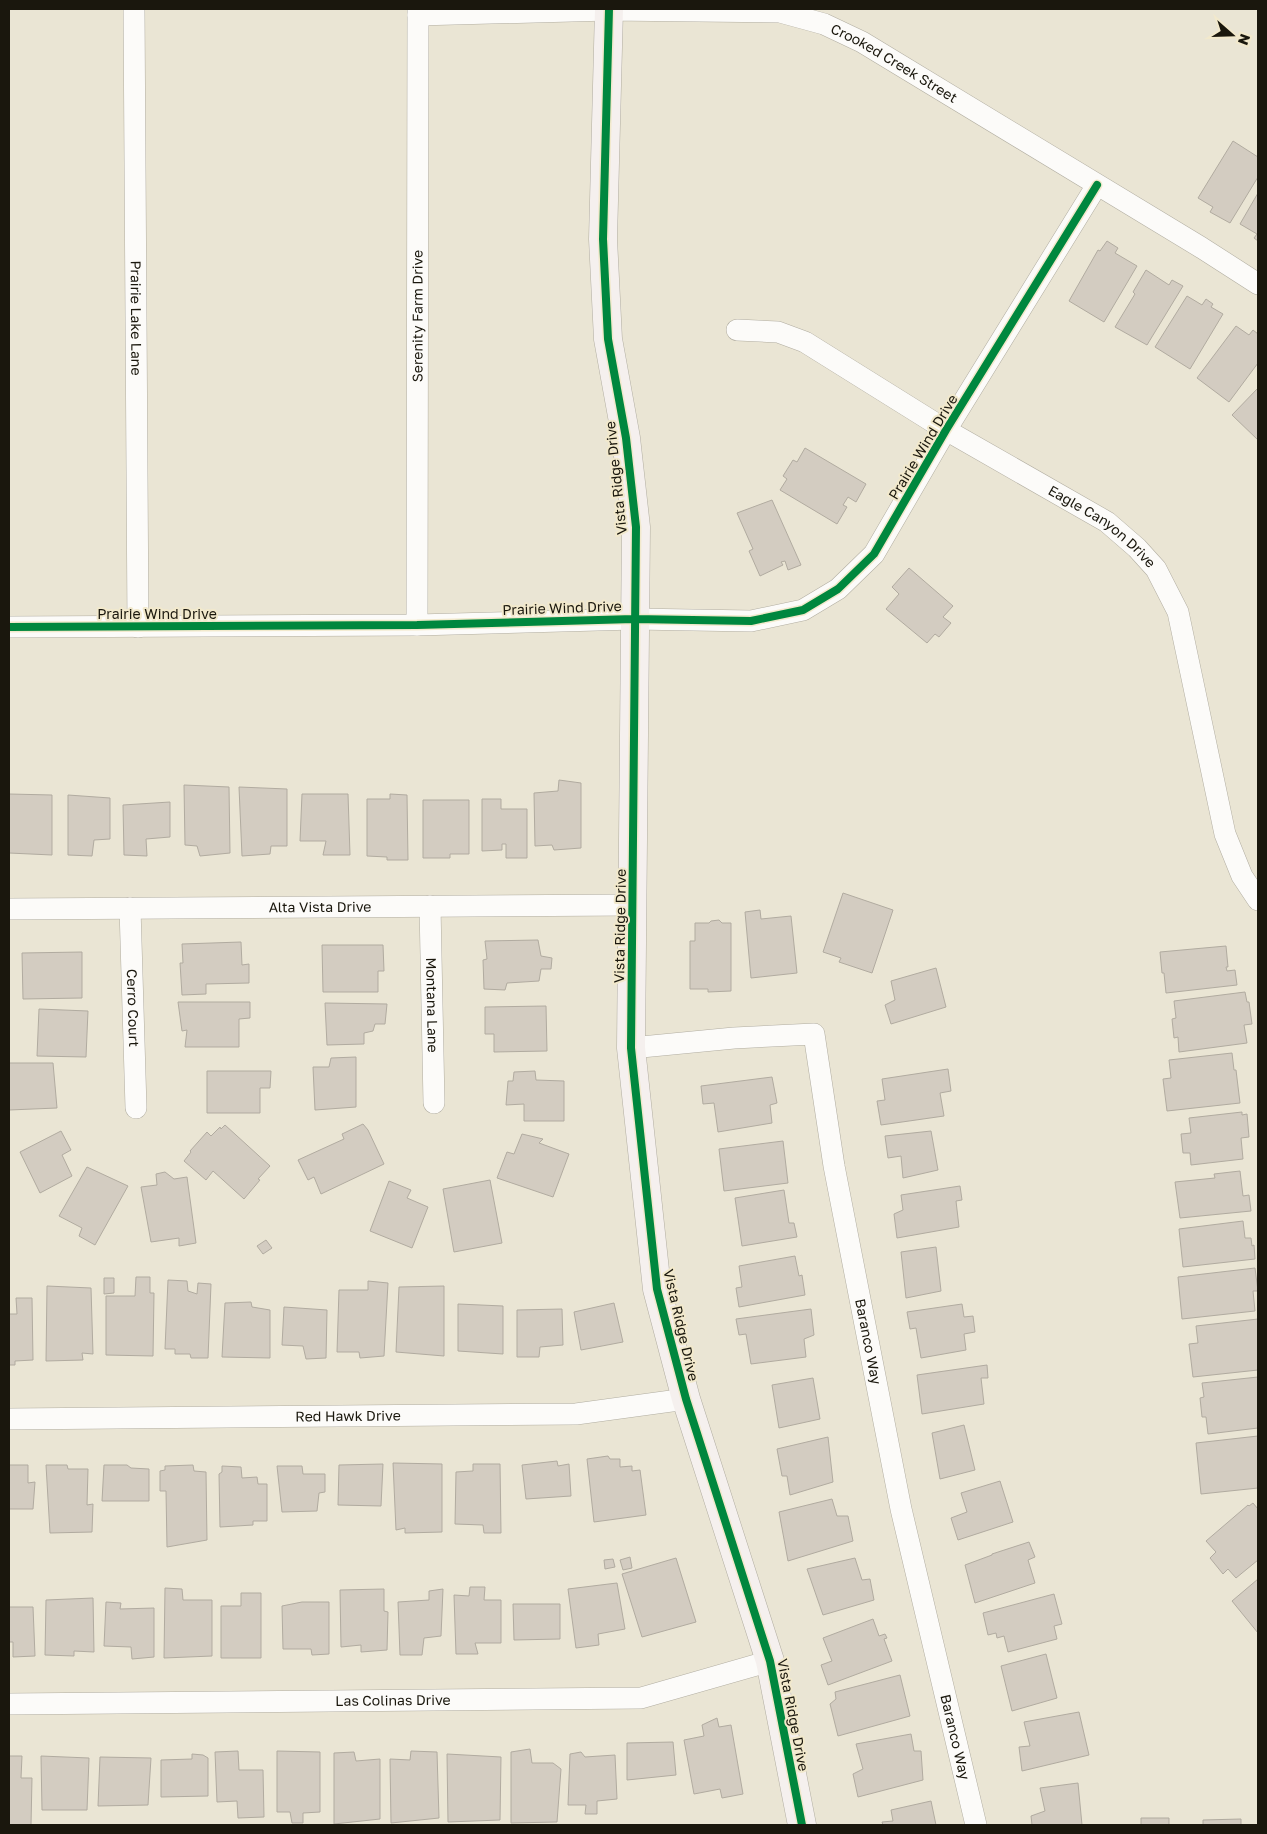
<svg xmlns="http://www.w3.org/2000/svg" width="1267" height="1834" viewBox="0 0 1267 1834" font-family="'Golos Text',sans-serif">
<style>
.building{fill:#d3ccc1;stroke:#b1aba0}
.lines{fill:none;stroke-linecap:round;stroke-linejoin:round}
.street-casing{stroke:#b1ada1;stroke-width:22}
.secondary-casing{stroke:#b1ada1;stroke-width:29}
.street{stroke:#fcfbf9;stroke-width:21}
.secondary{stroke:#f5f0ee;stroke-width:28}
.cycleway-casing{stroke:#f2e9cc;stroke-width:11}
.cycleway{stroke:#00873e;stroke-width:8}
.labels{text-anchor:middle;stroke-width:4;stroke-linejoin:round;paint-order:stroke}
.street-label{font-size:14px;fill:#1a170d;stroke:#f2e9cc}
</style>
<rect width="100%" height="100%" fill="#eae5d4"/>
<path class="building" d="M1233 141 1258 157V177L1230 223 1210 212 1213 207 1198 198Z
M1258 193V241L1254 238 1257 234 1240 224Z
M1107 241 1118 248 1115 253 1137 266 1104 322 1069 301 1098 250 1100 251Z
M1146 270 1169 285 1172 280 1183 286 1147 345 1115 327 1135 294 1133 292Z
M1187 296 1202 305 1206 299 1213 304 1211 307 1223 314 1190 369 1155 347Z
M1236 326 1249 335 1253 330 1258 334V363L1229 402 1197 378Z
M1258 388V440L1232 415Z
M805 448 866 484 856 502 848 497 843 505 847 507 837 524 780 490 787 479 783 476 793 460 797 462Z
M772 500 801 565 788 570 785 561 781 562 783 565 760 576 749 551 753 549 737 513Z
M909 568 953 606 943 617 951 623 939 637 935 634 927 643 886 609 899 594 892 587Z
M559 780 581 783V848L554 850 552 845 535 846 534 793 558 791Z
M184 785 229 787 230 853 200 856 197 846 185 845Z
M239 787 287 789V846H271L270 854 242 856Z
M9 794 52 795V855L9 853Z
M302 794H348L350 855H323L326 841H300Z
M390 794 407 795 408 860H387V857L367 856V799H390Z
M68 795 110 798V839L94 840 92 856 68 855Z
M482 799H501V809H527V858H506V844H502V850L482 851Z
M423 800H469V854H450V858H423Z
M170 802V837L146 839 147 856 124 855 123 805Z
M843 893 893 910 872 973 839 962 841 958 823 952Z
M760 910 761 919 791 916 797 973 751 978 745 912Z
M719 920 722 923H731V991L708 992V989H690V941H695V923H709L711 921Z
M538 940 541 956 552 958 551 969H541L539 981 507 983 505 990 484 989 483 960 487 959 485 941Z
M241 942 242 965 249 964V983L206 984V994L182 995 180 963H183L182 944Z
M322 945H383L384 971H378V992H323Z
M1226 946 1228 967H1226L1227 971 1235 970 1237 985 1166 993 1164 973H1162L1160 952Z
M82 952V998L23 999 22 953Z
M936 968 946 1007 891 1024 885 1005 895 1000 891 981Z
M1245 992 1247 1002H1249L1252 1024 1244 1025 1247 1043 1179 1052 1178 1037 1174 1038 1172 1019 1176 1018 1174 1001Z
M178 1002H250V1018L239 1019V1047H185L187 1030 182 1031Z
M325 1003 387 1004 385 1024H375L373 1031 364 1033V1044L327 1045Z
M546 1006 547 1051 494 1052V1034H485V1007Z
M39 1009 88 1011 86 1057 37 1056Z
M1232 1053 1234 1070H1236L1240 1103 1167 1111 1163 1079 1171 1078 1169 1060Z
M356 1057V1107L315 1110 313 1067H329L331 1058Z
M9 1063H53L57 1108 9 1110Z
M948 1069 951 1091 940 1093 944 1116 881 1125 877 1101 885 1100 882 1079Z
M207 1071H271L270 1088H260V1113H207Z
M535 1071 536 1080 564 1081V1121H524V1104L506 1105 508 1081H513L514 1072Z
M772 1077 777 1103 770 1105 772 1123 718 1132 714 1103 703 1104 701 1086Z
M1242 1112V1115L1247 1114 1249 1137 1241 1138 1243 1159 1191 1165 1190 1153H1183L1181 1134 1191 1133 1189 1118Z
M363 1124 368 1130 384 1164 321 1194 314 1177 308 1180 298 1160 344 1139 342 1134Z
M225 1125 270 1166 258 1179 260 1180 244 1199 213 1171 206 1180 184 1161 191 1152 190 1151 207 1132 211 1136 220 1127 221 1129Z
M61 1131 71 1150 62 1155 72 1176 40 1193 20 1152Z
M931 1131 938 1170 903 1178 901 1156 888 1158 885 1136Z
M522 1134 543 1139 539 1143 569 1154 553 1197 497 1178 507 1152 514 1154Z
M783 1141 788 1183 724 1191 719 1149Z
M87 1167 128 1186 95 1245 79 1236 82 1228 59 1216Z
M1240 1171 1243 1196 1249 1195 1251 1211 1180 1218 1175 1182 1215 1178 1214 1174Z
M165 1172 174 1179 187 1177 196 1243 179 1246V1238L151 1242 141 1187 157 1185 156 1174Z
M490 1180 502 1243 454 1252 443 1189Z
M389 1181 411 1190 407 1198 428 1207 412 1248 370 1231Z
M960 1186 962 1200 956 1201 959 1227 897 1238 894 1214 903 1210 901 1195Z
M784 1190 789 1223H794L797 1237 742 1246 735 1198Z
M1243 1221 1245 1238H1251L1252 1246 1254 1245 1255 1259 1183 1267 1179 1229Z
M266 1240 272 1248 263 1254 257 1246Z
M936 1247 941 1291 906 1298 901 1252Z
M795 1256 799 1276 802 1275 805 1295 739 1307 736 1288 742 1287 739 1266Z
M1255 1268 1258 1291H1253L1255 1311 1182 1319 1178 1277Z
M136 1277H150V1293H154L153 1356 106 1355V1296H135Z
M104 1278H114V1293L104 1294Z
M168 1280 187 1281 188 1291 197 1294 198 1283 211 1284 208 1358H191L190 1354H175V1349H165Z
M368 1281 388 1283 384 1356 360 1358 359 1352H337L339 1290H368Z
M47 1286 91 1288 93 1354 82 1353 83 1360 46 1361Z
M444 1286V1356L396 1352 399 1287Z
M16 1298H32L33 1360 15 1361V1365H9V1314H17Z
M251 1302 252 1307 270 1310V1358L222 1357 225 1303Z
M614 1303 623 1342 581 1350 574 1312Z
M458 1304 503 1306V1354L458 1351Z
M962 1304 964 1317 973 1316 975 1332 964 1334 966 1350 921 1358 916 1328 910 1329 907 1312Z
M284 1307 327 1310 326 1358 306 1359 303 1346 282 1345Z
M562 1309 563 1345 540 1347 539 1357H517V1310Z
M811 1309 814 1335 804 1339 806 1357 751 1364 746 1334 739 1335 736 1319Z
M1258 1319V1370L1193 1377 1189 1344 1198 1343 1196 1326Z
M987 1365 988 1378H981L984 1404 922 1414 917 1375Z
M1258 1377V1428L1208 1434 1206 1417H1202L1200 1398 1204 1397 1202 1383Z
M813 1378 820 1419 779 1428 772 1385Z
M964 1425 975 1470 940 1479 932 1433Z
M1258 1436V1488L1201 1494 1196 1443Z
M828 1437 833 1482 790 1495 787 1476H782L777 1449Z
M608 1456 610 1459H620V1467L632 1466V1471L640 1470 646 1515 594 1522 587 1459Z
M557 1461 558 1466 569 1464 571 1496 526 1499 522 1465Z
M393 1463 442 1464V1532L405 1533V1528L396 1530Z
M383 1464 381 1506 338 1505 339 1465Z
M473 1464H500L501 1533H484L483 1525 455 1524 456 1472 473 1471Z
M9 1465H28V1483L35 1482 33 1509H9Z
M46 1465H67L68 1469H88L87 1505 93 1504 92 1532 50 1533Z
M104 1465H127L131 1468 149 1469V1501H102Z
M193 1465 194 1471 206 1472 207 1540 167 1547 166 1491H160V1471L165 1470V1466Z
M222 1466 241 1467 242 1478 257 1477 258 1484H267V1521H253V1525L220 1527 219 1474 222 1472Z
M277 1466H302L303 1474H325V1492L319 1493 317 1511 282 1512Z
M1000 1481 1013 1522 958 1540 951 1518 967 1512 961 1493Z
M832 1499 837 1516H848L853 1541 788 1561 779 1512Z
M1253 1503 1258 1509V1560L1236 1578 1228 1569 1223 1574 1210 1558 1216 1552 1206 1541 1248 1505 1249 1506Z
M1029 1542 1035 1557 1028 1560 1035 1583 975 1603 965 1565 992 1555V1554Z
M630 1557 632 1568 623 1570 620 1560Z
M676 1558 696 1622 642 1637 622 1574Z
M855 1558 862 1580 870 1579 874 1600 823 1615 807 1569Z
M613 1559 615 1567 605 1569 604 1560Z
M1258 1579V1633L1232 1601Z
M617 1583 625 1629 598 1634 599 1645 576 1648 568 1589Z
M470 1587H485L484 1600H501V1643H475L478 1654H456L454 1595 469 1596Z
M165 1588 182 1589 183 1600H212V1656L164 1658Z
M384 1589V1611L388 1612 387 1650 361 1652V1645L341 1647 340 1590Z
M443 1589 441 1636 424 1638 422 1655H400L398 1602 429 1600V1591Z
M241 1593H261V1658H221V1606H241Z
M1054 1594 1062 1624 1054 1626 1057 1639 1008 1652 1004 1636 997 1638 996 1633 988 1635 983 1613Z
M93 1598 94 1652 74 1651V1656L45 1655 46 1600Z
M106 1602 121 1603 120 1609 154 1608V1657L132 1659 131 1647 104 1646Z
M302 1602H329V1654L312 1655 311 1649H283L282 1606Z
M513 1604H560V1639L514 1640Z
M9 1607H33L35 1656 13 1657V1642H9Z
M873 1619 879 1636 885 1634 887 1638 884 1639 892 1661 828 1685 821 1665 832 1661 823 1638Z
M1046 1654 1057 1698 1012 1711 1001 1666Z
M900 1675 910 1716 838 1736 830 1704 836 1699 835 1692Z
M1079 1712 1089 1755 1022 1771 1019 1747 1030 1746 1024 1722Z
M717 1718 719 1727 731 1725 743 1794 722 1798 720 1789 694 1794 684 1740 704 1736 702 1725Z
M911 1734 914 1751H921L923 1780 858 1797 853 1774 863 1769 856 1744Z
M673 1742 676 1775 627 1780V1743Z
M530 1749 532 1763H553L561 1769 557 1822 511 1823V1752Z
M238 1751 239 1770H263L264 1817 238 1818 237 1801 217 1802 215 1752Z
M277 1751 320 1752V1812L303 1813V1823H292L290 1812H277Z
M411 1751 437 1752 439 1818 391 1823 390 1759 410 1760Z
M354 1752 356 1761 380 1759V1819L334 1824V1753Z
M581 1752 585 1757 615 1755 617 1799 597 1801V1814H585L586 1805H568L570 1754Z
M192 1754 203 1755 208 1758V1796L161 1797V1760L192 1759Z
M447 1754 501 1757 500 1820 448 1822Z
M9 1756H22L21 1778H32L31 1825H9Z
M41 1756 89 1758 87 1810H42Z
M100 1757 151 1758 148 1805 98 1806Z
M1078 1783 1082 1825H1032L1031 1816 1045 1811 1040 1788Z
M931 1801 936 1825H883L882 1822 893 1821 891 1810Z
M1141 1818H1169V1825H1141Z
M1241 1819V1825H1203V1820Z"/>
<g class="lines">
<g class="street-casing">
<g id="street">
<path id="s1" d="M134 9 138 627"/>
<path id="s2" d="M418 15 609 10 780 12 824 24 862 42 1202 248 1258 284"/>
<path id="s3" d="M737 330 778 332 805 342 946 430 1107 522 1137 548 1156 569 1178 612 1225 834 1242 876 1258 900"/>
<path id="s4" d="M417 625 418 9"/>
<path d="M9 627 417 625 634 619 751 621 803 610 838 589 874 554 946 430 1097 185"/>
<path id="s5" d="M430 906 434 1103"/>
<path id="s6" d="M130 908 136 1108"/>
<path id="s7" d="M9 909 633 905"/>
<path id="s8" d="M631 1048 734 1038 814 1034 834 1166 901 1509 976 1825"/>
<path id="s9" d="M9 1419 576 1414 686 1399"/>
<path id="s10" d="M9 1704 641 1698 770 1661"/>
</g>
</g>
<g class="secondary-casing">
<path id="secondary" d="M609 9 603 239 608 339 626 438 636 527 631 1048 657 1289 686 1399 770 1661 802 1825"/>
</g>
<use href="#street" class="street"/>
<use href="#secondary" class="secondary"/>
<g class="cycleway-casing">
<path id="cycleway" d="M609 9 603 239 608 339 626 438 636 527 631 1048 657 1289 686 1399 770 1661 802 1825
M9 627 417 625 634 619 751 621 803 610 838 589 874 554 946 430 1097 185"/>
</g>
<use href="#cycleway" class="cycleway"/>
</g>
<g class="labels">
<g class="street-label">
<text dy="5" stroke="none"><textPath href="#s2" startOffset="488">Crooked Creek Street</textPath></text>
<text dy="5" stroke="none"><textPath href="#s4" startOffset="309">Serenity Farm Drive</textPath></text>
<text dy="5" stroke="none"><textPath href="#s1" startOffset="309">Prairie Lake Lane</textPath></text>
<text transform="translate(923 447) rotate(-59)" y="5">Prairie Wind Drive</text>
<text transform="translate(616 478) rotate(-96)" y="5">Vista Ridge Drive</text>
<text dy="5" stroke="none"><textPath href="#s3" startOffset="420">Eagle Canyon Drive</textPath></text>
<text transform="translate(562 608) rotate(-2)" y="5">Prairie Wind Drive</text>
<text x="157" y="619">Prairie Wind Drive</text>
<text dy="5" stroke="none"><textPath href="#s7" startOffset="311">Alta Vista Drive</textPath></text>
<text transform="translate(620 926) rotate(-89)" y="5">Vista Ridge Drive</text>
<text dy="5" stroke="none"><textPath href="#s5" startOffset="99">Montana Lane</textPath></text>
<text dy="5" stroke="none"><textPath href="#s6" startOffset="100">Cerro Court</textPath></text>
<text transform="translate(681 1325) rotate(77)" y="5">Vista Ridge Drive</text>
<text dy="5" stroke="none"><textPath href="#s8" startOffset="496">Baranco Way</textPath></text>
<text dy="5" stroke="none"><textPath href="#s9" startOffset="339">Red Hawk Drive</textPath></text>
<text dy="5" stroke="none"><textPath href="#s10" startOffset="384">Las Colinas Drive</textPath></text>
<text transform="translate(793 1715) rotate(79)" y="5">Vista Ridge Drive</text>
<text dy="5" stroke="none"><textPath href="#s8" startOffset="901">Baranco Way</textPath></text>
</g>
</g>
<rect width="1267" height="1834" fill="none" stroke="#1a170d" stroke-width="20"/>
<g transform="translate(1232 35) rotate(110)" stroke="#f2e9cc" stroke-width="4" paint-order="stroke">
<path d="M0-4L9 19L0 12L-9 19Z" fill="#1a170d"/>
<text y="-8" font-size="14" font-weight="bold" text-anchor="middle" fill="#1a170d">N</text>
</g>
</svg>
